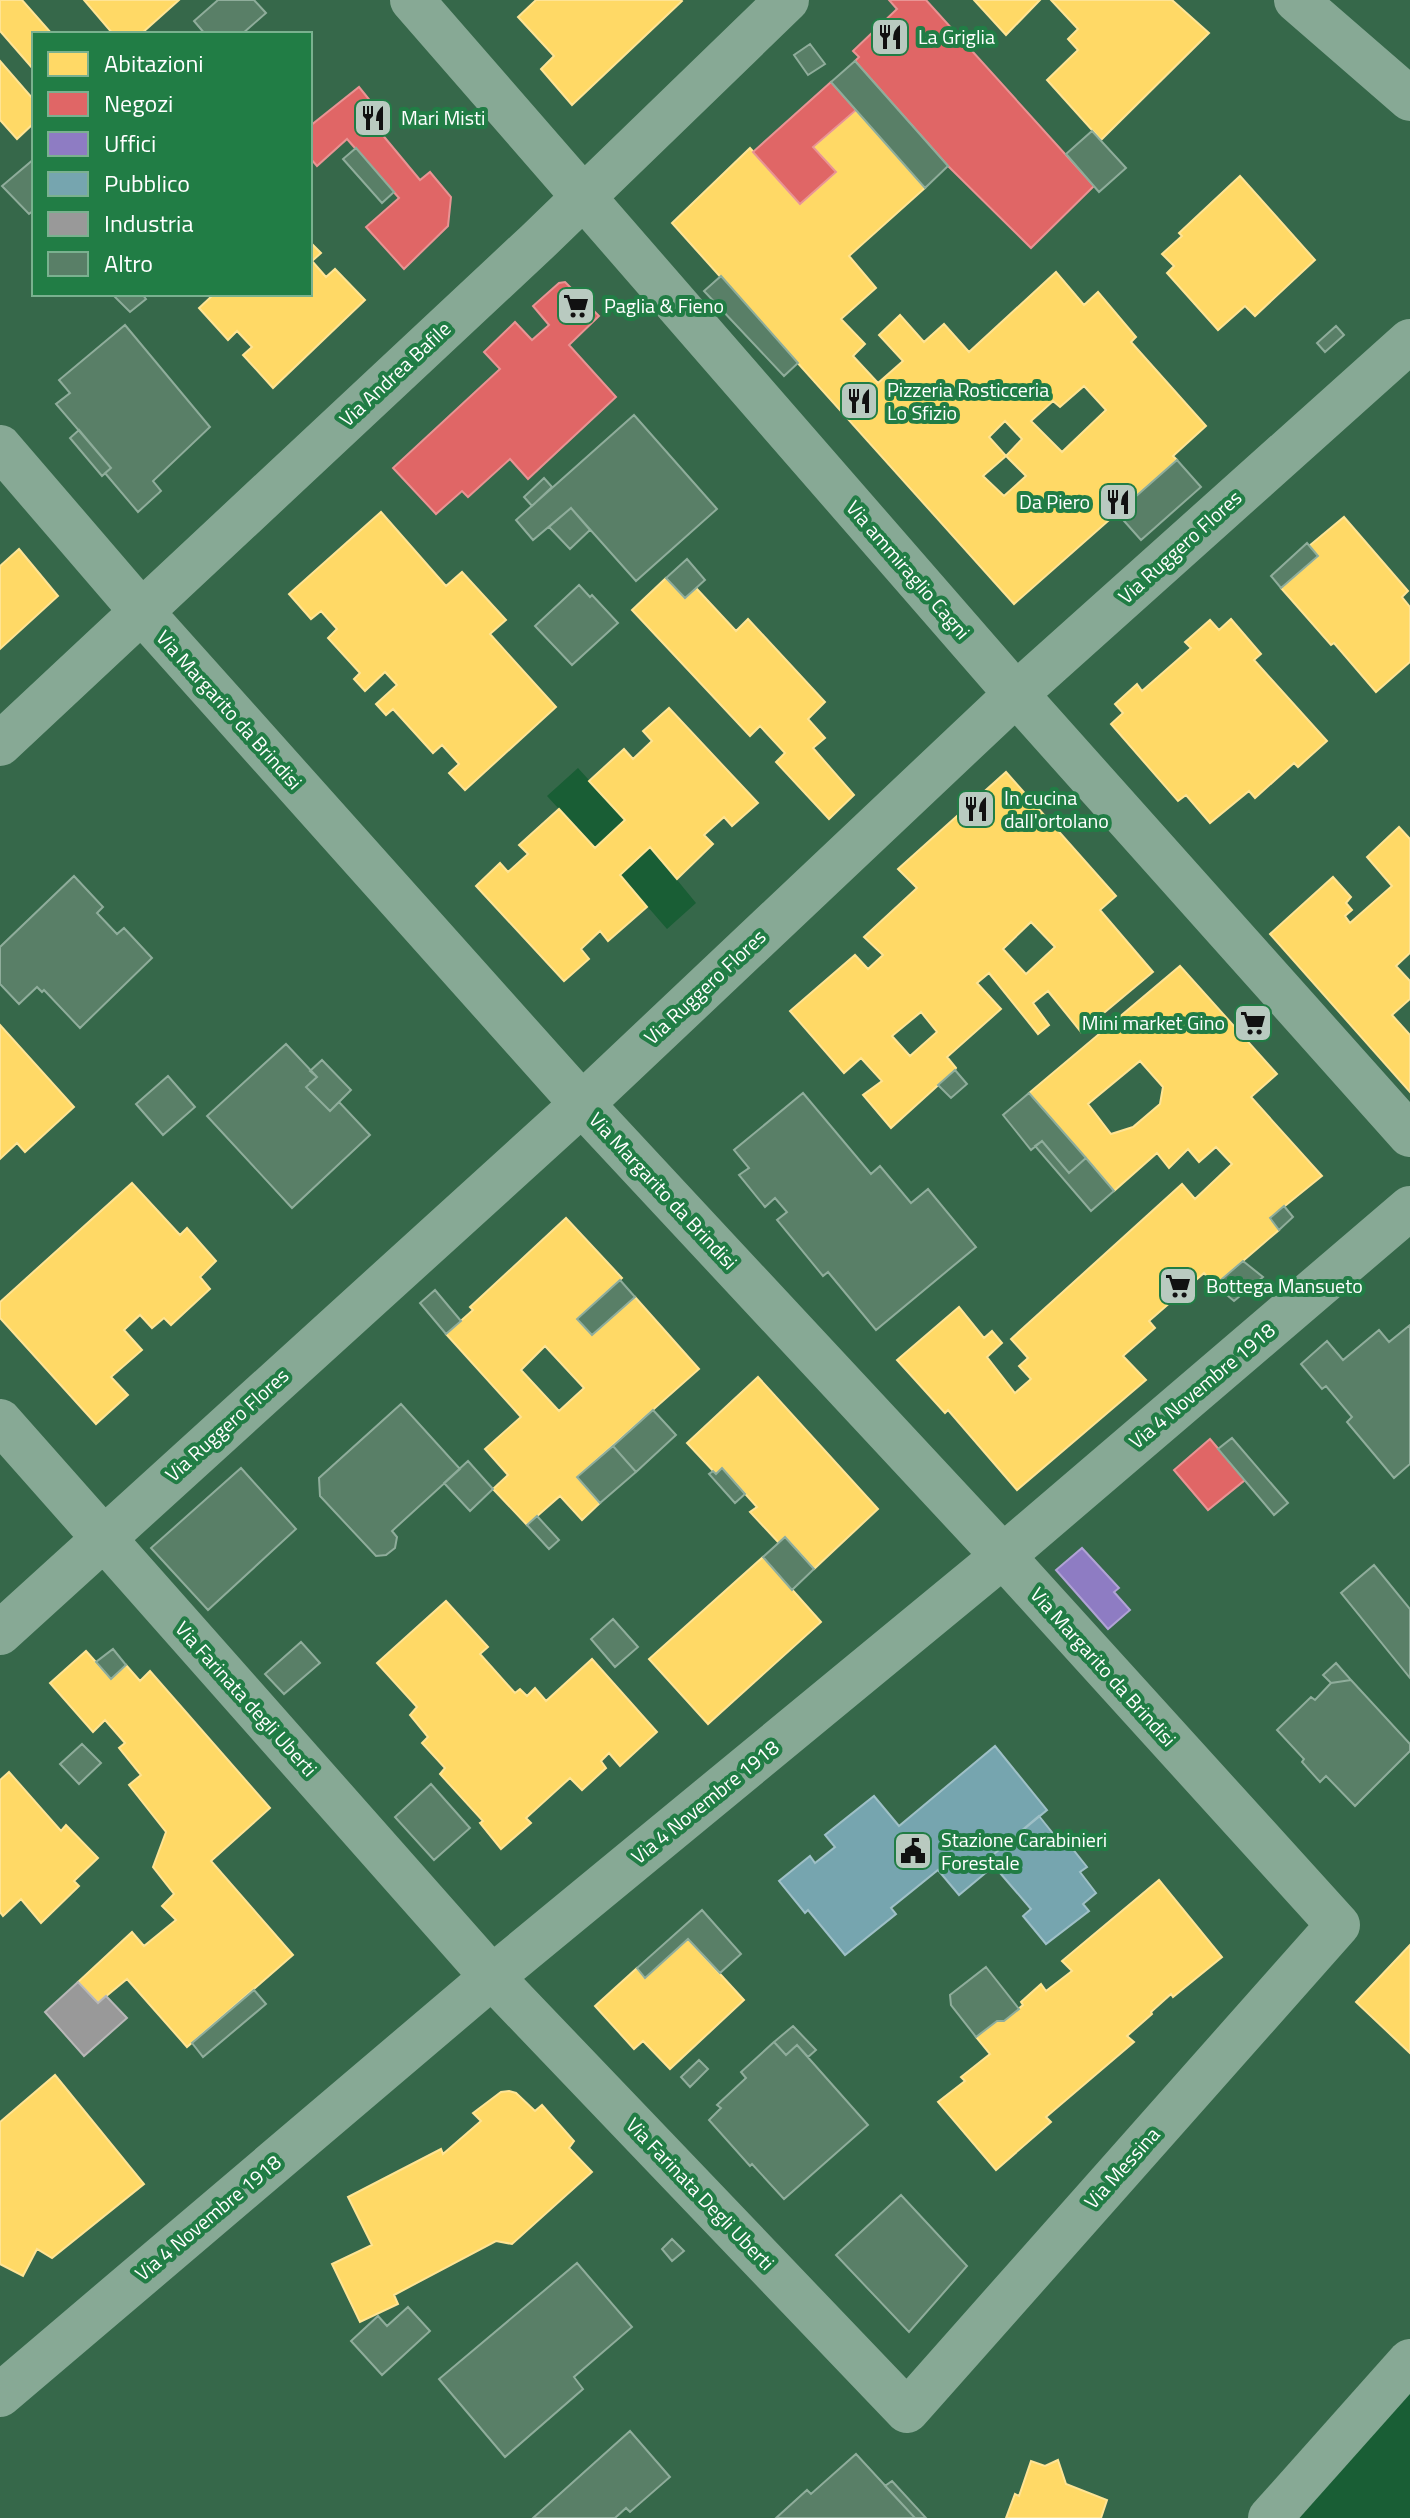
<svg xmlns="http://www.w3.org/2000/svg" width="1410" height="2518" viewBox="0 0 1410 2518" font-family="'Titillium Web',sans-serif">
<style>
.water{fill:#195e35}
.homes{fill:#ffd966;stroke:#ffe494;stroke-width:2;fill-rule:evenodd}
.shops{fill:#e06666;stroke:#e99494;stroke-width:2}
.offices{fill:#8e7cc3;stroke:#b0a3d5;stroke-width:2}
.public{fill:#76a5af;stroke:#9fc0c7;stroke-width:2}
.industry{fill:#999;stroke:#b8b8b8;stroke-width:2}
.building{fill:#597f67;stroke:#8fad9b;stroke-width:2}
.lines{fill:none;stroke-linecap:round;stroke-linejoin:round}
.pedestrian{stroke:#87a995;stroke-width:44}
.minor{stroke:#87a995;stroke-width:44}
.labels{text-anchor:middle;stroke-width:8;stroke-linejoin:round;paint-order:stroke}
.poi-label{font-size:20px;fill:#fff;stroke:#217d45;text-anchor:start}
.street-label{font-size:20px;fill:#fff;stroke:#217d45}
</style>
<rect width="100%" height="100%" fill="#36684a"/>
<path class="water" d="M578 768 625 820 595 848 547 796Z
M650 847 696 903 667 929 620 875Z
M1410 2375V2518H1293Z"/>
<path class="homes" d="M0 0H22L52 34H34V70L0 31Z
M84 0H179L141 34H113Z
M536 0H681L682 1 572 105 541 69 554 56 518 17Z
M974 0H1040L1006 35Z
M1051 0H1172L1209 33 1101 140 1047 80 1078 50 1068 39 1078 29Z
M0 61 34 100V123L17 139 0 120Z
M856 110 925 188 849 256 876 288 841 319 865 344 853 356 878 383 903 361 879 335 900 315 924 342 944 324 969 352 1056 272 1084 305 1098 292 1136 337 1131 342 1206 426 1173 456 1177 460 1014 604 672 223 750 148 800 204 836 172 813 147ZM1084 386 1106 410 1062 452 1031 421 1053 401 1060 407ZM1005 421 1022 439 1006 456 989 437ZM1006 456 1026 476 1004 496 983 476Z
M1240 176 1315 260 1255 316 1245 306 1218 330 1167 273 1174 266 1162 254 1182 236 1179 233Z
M310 242 321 253 312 261 326 277 335 269 365 300 273 388 243 355 252 347 237 331 228 340 199 308 214 294H310Z
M381 512 446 586 462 572 506 620 490 634 556 707 465 790 449 773 459 764 442 745 433 753 393 709 386 715 376 704 397 685 385 672 365 691 354 679 360 673 328 638 337 629 321 611 311 619 289 594Z
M1344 517 1408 591 1402 597 1410 607V662L1376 692 1334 643 1331 645 1281 588 1318 556 1309 546Z
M19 549 58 596 0 649V566Z
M666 578 685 598 696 588 736 631 748 619 825 702 808 719 825 738 813 748 854 795 829 819 776 762 785 753 760 726 750 736 632 610Z
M1231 619 1261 654 1254 660 1327 741 1298 767 1294 763 1255 798 1249 791 1210 823 1186 795 1178 801 1111 724 1123 713 1115 704 1137 684 1142 691 1191 648 1185 642 1210 620 1219 630Z
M669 708 758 803 732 826 724 817 704 835 713 844 677 879 650 847 620 875 647 907 608 941 600 931 581 949 589 959 564 981 476 886 500 863 508 872 528 854 519 845 559 809 595 848 625 820 589 781 624 749 633 759 652 741 643 731Z
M1006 772 1116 896 1100 910 1153 972 1081 1032 1048 991 1033 1003 1049 1025 1038 1034 989 973 977 983 1001 1009 947 1057 956 1068 955 1070 891 1128 863 1095 882 1081 861 1058 844 1073 790 1011 855 955 868 969 883 955 864 937 917 888 898 869ZM1031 922 1055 947 1026 974 1003 949ZM921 1012 937 1032 910 1056 892 1036Z
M1399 827 1410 839V953L1396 966 1410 981V999L1392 1015 1410 1035V1092L1270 934 1333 877 1351 897 1346 903 1352 910 1345 916 1350 923 1392 886 1367 857Z
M1180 966 1277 1074 1251 1097 1322 1176 1270 1218 1279 1230 1215 1285 1204 1273 1149 1321 1155 1328 1123 1356 1146 1380 1017 1490 948 1410 945 1413 897 1360 959 1307 984 1338 992 1331 1002 1343 987 1357 1015 1393 1031 1379 1019 1366 1028 1358 1011 1339 1182 1184 1195 1199 1232 1164 1216 1147 1199 1162 1188 1149 1169 1168 1157 1153 1114 1191 1029 1093ZM1140 1061 1163 1087 1160 1104 1133 1127 1111 1134 1088 1104Z
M0 1025 74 1107 25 1152 17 1143 0 1159Z
M132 1183 180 1235 187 1228 216 1261 200 1277 210 1289 171 1325 164 1318 152 1328 140 1315 124 1330 142 1350 111 1377 128 1395 96 1424 0 1318V1302Z
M566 1218 622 1278 577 1319 592 1335 635 1297 699 1369 577 1477 600 1503 582 1520 560 1496 527 1525 493 1489 508 1475 485 1449 521 1417 446 1334 473 1310 470 1307ZM545 1346 584 1388 559 1411 521 1370Z
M758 1377 878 1509 814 1569 785 1537 779 1543 750 1512 757 1507 722 1468 716 1474 687 1443Z
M763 1557 821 1622 708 1724 649 1659Z
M446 1601 488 1647 480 1654 515 1693 520 1689 527 1696 535 1688 546 1701 592 1659 657 1732 620 1766 609 1753 601 1761 606 1768 582 1790 570 1778 526 1818 531 1823 501 1849 480 1823 483 1821 440 1774 445 1768 422 1743 428 1737 410 1715 417 1707 377 1663Z
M86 1651 111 1679 126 1665 140 1681 150 1671 270 1808 211 1861 293 1955 187 2047 127 1979 98 2003 78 1982 132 1932 144 1946 176 1920 162 1906 174 1894 153 1867 166 1832 129 1785 141 1775 119 1748 125 1743 105 1720 93 1732 50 1683Z
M9 1772 61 1831 66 1825 98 1858 74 1881 79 1886 41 1923 21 1899 3 1916 0 1912V1780Z
M1159 1880 1222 1957 1173 1997 1171 1994 1151 2012 1152 2014 1127 2036 1134 2042 1046 2117 1051 2122 996 2170 938 2102 965 2081 961 2077 990 2054 976 2037 997 2021H1004L1023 2005 1021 2002 1041 1984 1046 1991 1072 1971 1062 1961Z
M688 1939 744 2000 670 2069 643 2041 634 2049 595 2006 637 1968 645 1978Z
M1410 1945V2053L1356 2002Z
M55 2075 144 2184 52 2258 37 2249 23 2276 0 2264V2122Z
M509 2091 516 2093 535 2111 542 2105 574 2141 569 2148 592 2172 512 2244 496 2241 394 2295 398 2304 360 2322 332 2264 372 2245 348 2197 441 2149 443 2154 481 2121 473 2113 501 2092Z
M1058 2460 1066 2484 1107 2500 1101 2518H1006L1015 2494 1019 2496 1031 2461 1045 2466Z"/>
<path class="shops" d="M889 0H926L1094 186 1031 248 948 166 855 61 859 57 853 51 897 9Z
M831 82 856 110 813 147 836 172 800 204 753 152Z
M359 87 380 113 371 121 420 180 430 172 451 197 448 226 404 269 366 227 399 198 347 139 317 166 311 159 310 161V126Z
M565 282 599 316 569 345 616 397 528 479 510 459 468 497 462 491 436 514 393 468 500 369 484 352 515 322 532 340 549 325 533 306 559 283Z
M1210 1439 1245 1480 1208 1510 1174 1470Z"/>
<path class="offices" d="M1082 1548 1119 1588 1114 1592 1130 1610 1108 1629 1056 1570Z"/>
<path class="public" d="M995 1746 1047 1810 988 1859 994 1866 959 1895 938 1870 891 1908 896 1914 845 1955 808 1910 805 1913 779 1881 810 1856 815 1863 835 1847 825 1835 874 1796 899 1826Z
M1039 1816 1059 1841 1064 1838 1087 1867 1080 1872 1096 1893 1083 1904 1089 1911 1046 1944 1023 1916 1031 1909 988 1859Z"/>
<path class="industry" d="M78 1982 98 2003 106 1996 127 2018 84 2056 45 2012Z"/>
<path class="building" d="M218 0H254L266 13 242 34H205L194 21Z
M810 44 825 64 808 75 794 55Z
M855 61 948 166 925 188 831 82Z
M1092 131 1126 168 1099 192 1066 154Z
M356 148 394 192 382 203 343 159Z
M34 159V210L29 214 2 186Z
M721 276 798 363 784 376 704 291Z
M112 294H142L146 299 130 312Z
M125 325 210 427 153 481 161 491 138 512 105 473 111 468 56 404 70 393 59 380Z
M1336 326 1344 335 1325 352 1317 343Z
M634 415 717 509 636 581 571 508 533 540 516 520Z
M79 430 111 468 102 476 70 438Z
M1177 460 1201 487 1141 540 1117 513Z
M544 478 552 487 532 506 524 497Z
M571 508 590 530 570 549 549 527Z
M1307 543 1318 556 1281 588 1271 576Z
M687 559 705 580 685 598 666 578Z
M579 585 590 597 592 595 618 623 572 665 535 626Z
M74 876 103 907 97 913 117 934 124 928 152 958 80 1028 44 990 42 992 37 987 19 1004 0 984V947Z
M286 1044 317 1077 306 1087 330 1111 339 1102 370 1135 292 1208 207 1116Z
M322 1060 351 1090 330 1111 306 1087 317 1077 310 1071Z
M955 1070 967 1084 951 1098 938 1085Z
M168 1076 195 1107 163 1135 136 1104Z
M803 1093 871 1174 880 1166 911 1203 928 1189 976 1247 876 1330 828 1272 823 1276 777 1220 787 1212 775 1198 765 1207 739 1175 749 1168 734 1150Z
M1029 1093 1086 1158 1069 1173 1042 1141 1031 1150 1003 1115Z
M1042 1141 1069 1173 1086 1158 1114 1191 1091 1211 1035 1146Z
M1284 1206 1293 1217 1279 1230 1270 1218Z
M1243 1261 1263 1277 1234 1301 1215 1285Z
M620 1280 635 1297 592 1335 577 1319Z
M435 1290 461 1321 446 1334 420 1303Z
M1410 1325V1464L1394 1478 1347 1422 1352 1417 1326 1386 1322 1389 1301 1364 1327 1341 1343 1360 1379 1330 1389 1342Z
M401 1404 460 1469 392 1531 397 1537 395 1548 386 1555 376 1556 320 1496 319 1478Z
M653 1410 676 1435 636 1472 613 1446Z
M1232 1438 1288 1503 1274 1515 1218 1449Z
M613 1446 636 1472 600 1503 577 1477Z
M468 1461 493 1489 470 1511 444 1483Z
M241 1468 296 1529 208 1610 151 1548Z
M722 1468 745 1494 735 1503 709 1474 713 1471 716 1474Z
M537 1516 559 1540 549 1549 527 1525Z
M785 1537 814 1569 792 1590 763 1557Z
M1374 1565 1410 1609V1678L1341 1593Z
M613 1619 638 1647 615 1667 591 1639Z
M301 1642 320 1663 284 1694 265 1674Z
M113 1649 126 1665 111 1679 96 1662Z
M1336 1663 1351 1680 1331 1683 1323 1675Z
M1351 1680 1410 1744V1751L1355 1806 1326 1776 1320 1782 1302 1762 1304 1759 1277 1730 1311 1697 1315 1700 1331 1683Z
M82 1744 101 1763 79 1784 60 1764Z
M431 1784 470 1828 434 1860 395 1817Z
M702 1910 741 1954 720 1973 688 1939 645 1978 637 1968Z
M986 1967 1019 2009 1004 2021H997L976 2037 951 2005 950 1995Z
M254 1990 266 2004 203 2057 192 2043Z
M793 2026 816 2050 808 2057 797 2045 786 2055 774 2042Z
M774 2042 786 2055 797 2045 868 2125 784 2199 752 2164 750 2166 709 2120 721 2108 717 2105 746 2078 741 2072Z
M699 2060 708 2069 690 2087 681 2077Z
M901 2195 967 2266 909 2332 836 2255Z
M672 2239 684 2251 672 2261 662 2249Z
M577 2263 632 2327 574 2377 583 2389 505 2457 439 2379Z
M408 2307 430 2331 382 2375 351 2341 378 2316 387 2326Z
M630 2431 670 2477 630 2512 626 2508 615 2518H533Z
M856 2454 915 2518H776L807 2490 811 2494Z
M892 2481 926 2518H915L885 2486Z"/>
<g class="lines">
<path class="pedestrian" d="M1270 2518 1410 2361"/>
<path class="minor" d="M412 0 1016 694 1410 1135
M1296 0 1410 99
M0 447 141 611 582 1104 1003 1556 1338 1925 907 2411 492 1977 0 1421
M0 744 537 242 787 0
M0 1633 582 1104 1016 694 1410 341
M0 2395 492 1977 1003 1556 1410 1208"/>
</g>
<defs>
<g id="restaurant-square" transform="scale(2)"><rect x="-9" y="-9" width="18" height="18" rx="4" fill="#b9cac0" stroke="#217d45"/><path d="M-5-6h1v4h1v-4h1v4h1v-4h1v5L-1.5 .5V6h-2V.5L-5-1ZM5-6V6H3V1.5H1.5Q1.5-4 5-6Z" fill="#111"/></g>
<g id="supermarket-square" transform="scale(2)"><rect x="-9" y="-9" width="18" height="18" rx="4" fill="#b9cac0" stroke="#217d45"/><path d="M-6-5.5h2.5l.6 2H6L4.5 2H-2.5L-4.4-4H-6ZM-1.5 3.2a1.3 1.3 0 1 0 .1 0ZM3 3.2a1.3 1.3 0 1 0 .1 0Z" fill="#111"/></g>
<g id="civic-square" transform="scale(2)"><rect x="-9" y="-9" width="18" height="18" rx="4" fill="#b9cac0" stroke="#217d45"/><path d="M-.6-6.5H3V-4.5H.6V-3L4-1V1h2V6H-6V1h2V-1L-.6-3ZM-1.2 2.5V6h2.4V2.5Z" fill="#111"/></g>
</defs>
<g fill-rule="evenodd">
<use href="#restaurant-square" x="890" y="37"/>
<use href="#restaurant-square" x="373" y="118"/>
<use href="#supermarket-square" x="576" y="306"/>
<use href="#restaurant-square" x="859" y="401"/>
<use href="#restaurant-square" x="1118" y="502"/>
<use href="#restaurant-square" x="976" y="809"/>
<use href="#supermarket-square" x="1253" y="1023"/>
<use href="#supermarket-square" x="1178" y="1286"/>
<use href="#civic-square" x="913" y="1851"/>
</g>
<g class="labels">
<g class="poi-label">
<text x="918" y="44">La Griglia</text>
<text x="401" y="125">Mari Misti</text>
<text x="604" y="313">Paglia &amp; Fieno</text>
<text x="887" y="397">Pizzeria Rosticceria<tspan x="887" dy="23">Lo Sfizio</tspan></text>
<text x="1090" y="509" text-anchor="end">Da Piero</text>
<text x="1004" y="805">In cucina<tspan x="1004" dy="23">dall'ortolano</tspan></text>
<text x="1225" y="1030" text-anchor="end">Mini market Gino</text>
<text x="1206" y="1293">Bottega Mansueto</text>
<text x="941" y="1847">Stazione Carabinieri<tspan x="941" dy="23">Forestale</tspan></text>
</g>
<g class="street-label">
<text transform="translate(395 374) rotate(-43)" y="7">Via Andrea Bafile</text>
<text transform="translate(1180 547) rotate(-42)" y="7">Via Ruggero Flores</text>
<text transform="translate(908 570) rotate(49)" y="7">Via ammiraglio Cagni</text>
<text transform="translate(229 710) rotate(48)" y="7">Via Margarito da Brindisi</text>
<text transform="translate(705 987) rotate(-43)" y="7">Via Ruggero Flores</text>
<text transform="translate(663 1191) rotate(47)" y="7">Via Margarito da Brindisi</text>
<text transform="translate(1202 1386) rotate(-40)" y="7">Via 4 Novembre 1918</text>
<text transform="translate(227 1425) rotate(-42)" y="7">Via Ruggero Flores</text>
<text transform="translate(1103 1667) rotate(48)" y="7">Via Margarito da Brindisi</text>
<text transform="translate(246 1699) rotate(48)" y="7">Via Farinata degli Uberti</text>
<text transform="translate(705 1802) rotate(-39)" y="7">Via 4 Novembre 1918</text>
<text transform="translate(1122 2168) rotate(-48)" y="7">Via Messina</text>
<text transform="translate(700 2194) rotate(46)" y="7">Via Farinata Degli Uberti</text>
<text transform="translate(208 2218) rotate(-40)" y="7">Via 4 Novembre 1918</text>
</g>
</g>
<rect x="32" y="32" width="280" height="264" fill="#217d45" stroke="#7ab18f" stroke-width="2"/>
<rect x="48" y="52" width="40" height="24" fill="#ffd966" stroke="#7ab18f" stroke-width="2"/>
<text x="104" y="72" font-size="24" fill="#ffffff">Abitazioni</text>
<rect x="48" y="92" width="40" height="24" fill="#e06666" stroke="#7ab18f" stroke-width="2"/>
<text x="104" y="112" font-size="24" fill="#ffffff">Negozi</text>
<rect x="48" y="132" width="40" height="24" fill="#8e7cc3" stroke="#7ab18f" stroke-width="2"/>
<text x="104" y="152" font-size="24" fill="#ffffff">Uffici</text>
<rect x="48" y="172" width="40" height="24" fill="#76a5af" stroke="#7ab18f" stroke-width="2"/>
<text x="104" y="192" font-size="24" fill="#ffffff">Pubblico</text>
<rect x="48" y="212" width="40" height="24" fill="#999999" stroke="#7ab18f" stroke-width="2"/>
<text x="104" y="232" font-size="24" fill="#ffffff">Industria</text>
<rect x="48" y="252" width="40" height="24" fill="#597f67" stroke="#7ab18f" stroke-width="2"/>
<text x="104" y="272" font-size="24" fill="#ffffff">Altro</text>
</svg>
